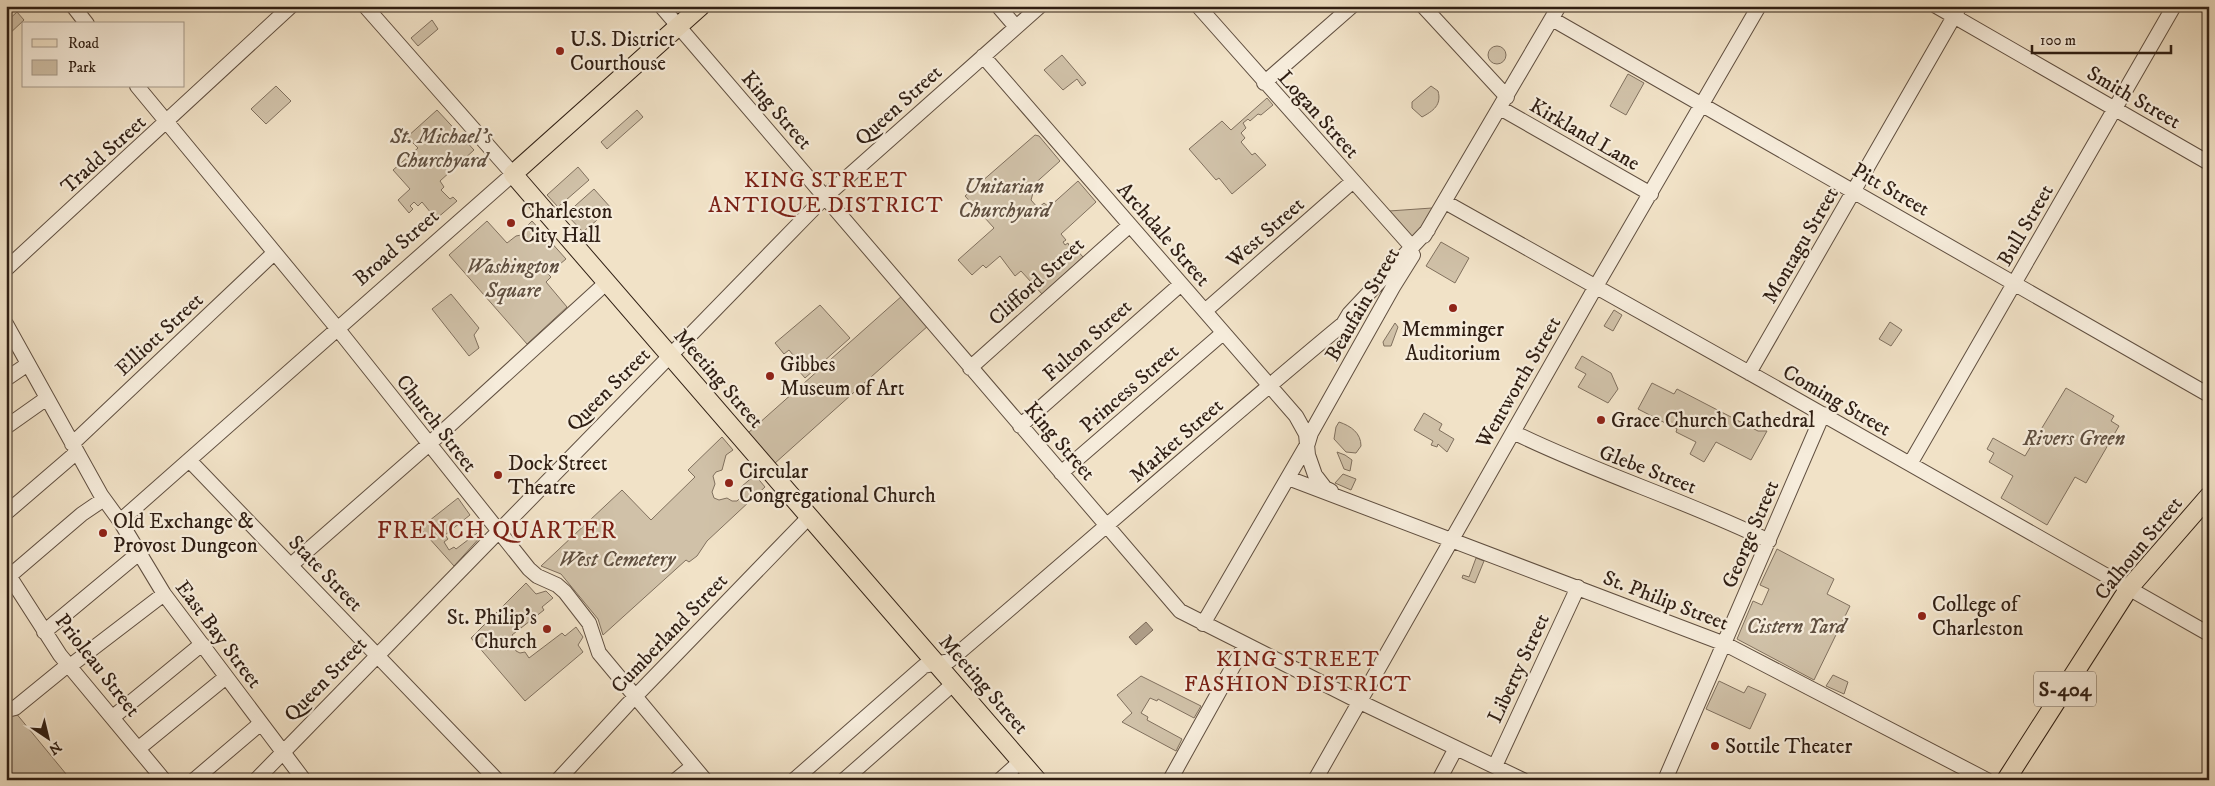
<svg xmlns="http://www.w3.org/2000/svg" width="2215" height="786" viewBox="0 0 2215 786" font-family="'IM FELL DW Pica',serif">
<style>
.green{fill:#d0c1a8;stroke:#80705e}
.water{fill:#af9f8a;stroke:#7c6b5a}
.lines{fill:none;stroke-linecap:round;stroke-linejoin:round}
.minor-casing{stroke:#604f40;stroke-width:16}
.major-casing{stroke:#2f1e13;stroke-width:20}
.minor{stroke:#f6ecdb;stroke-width:14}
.major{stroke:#f1e2c7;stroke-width:18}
.poi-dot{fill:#8f2418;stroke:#f6ecdb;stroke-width:2}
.labels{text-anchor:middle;stroke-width:4.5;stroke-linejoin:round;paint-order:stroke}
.shield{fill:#f6ecdb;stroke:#6b5c4f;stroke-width:1}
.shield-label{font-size:20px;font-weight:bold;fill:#2f1e13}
.poi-label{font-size:21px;fill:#2f1e13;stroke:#f6ecdb;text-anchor:start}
.street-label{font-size:21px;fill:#2f1e13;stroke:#f6ecdb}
.park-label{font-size:21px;font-style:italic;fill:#5f4f40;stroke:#f6ecdb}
.neighbourhood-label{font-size:22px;letter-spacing:1px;fill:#7a1f14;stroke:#f6ecdb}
.quarter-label{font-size:24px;letter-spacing:1px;fill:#7a1f14;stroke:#f6ecdb}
</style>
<rect width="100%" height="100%" fill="#f1e2c7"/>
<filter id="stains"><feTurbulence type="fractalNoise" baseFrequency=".004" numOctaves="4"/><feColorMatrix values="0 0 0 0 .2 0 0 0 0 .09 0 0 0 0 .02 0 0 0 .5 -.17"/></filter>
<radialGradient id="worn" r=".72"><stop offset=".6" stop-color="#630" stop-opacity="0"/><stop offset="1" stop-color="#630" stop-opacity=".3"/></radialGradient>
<path class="green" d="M17 12 24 20 6 37V22Z
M432 20 438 29 418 46 411 38Z
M1488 55a9 9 0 1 1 18 0a9 9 0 1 1-18 0Z
M1062 55 1086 83 1082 86 1077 79 1063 90 1044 70Z
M1628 74 1644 83 1626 115 1610 106Z
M276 86 291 101 266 124 251 109Z
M1431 86 1438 91C1442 105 1433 111 1422 117L1412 108V102Z
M1267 98 1273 105 1261 115 1258 114 1250 121 1248 119 1243 123 1246 128 1241 133 1245 138 1241 142 1252 155 1255 153 1266 165 1232 194 1219 178 1216 180 1189 149 1222 121 1231 130Z
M437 110 474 150 440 181 444 187 441 190 450 199 453 197 457 201 436 219 422 202 418 206 414 202 410 206 413 209 409 213 398 200 410 189 393 170 418 148 407 137Z
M637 110 643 117 607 149 601 142Z
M1035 135 1039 136 1060 161 1031 187 1037 194 1033 193 1031 200 1038 208 1044 203 1049 207 1078 181 1096 202 1061 234 1066 240 1063 242 1065 245 1068 243 1070 249 1075 248 1083 257 1042 294 1021 271 1015 276 1000 256 986 268 983 265 972 275 958 260 994 228 965 196Z
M578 167 589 180 558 207 547 195Z
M594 189 611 208 583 232 566 214Z
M1432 208 1434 211 1413 239 1389 211Z
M487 221 507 243 516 236 521 235 524 229 532 221 566 259 548 274 551 277 546 282 567 307 527 344 449 255Z
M1441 242 1469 258 1455 283 1426 266Z
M451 294 479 328 474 335 479 348 469 356 432 309Z
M903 295 929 325 774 464 748 433Z
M820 305 850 338 805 378 793 364 797 360 789 350 784 354 775 343Z
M1614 310 1622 315 1613 331 1604 326Z
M1890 322 1902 330 1891 346 1879 339Z
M1395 323 1398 327 1391 346H1384L1383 342Z
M1582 356 1611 373 1618 389 1608 403 1578 387 1586 374 1575 368Z
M1652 383 1674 394 1677 389 1758 431H1767L1751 460 1716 442 1704 462 1690 454 1696 442 1676 432 1677 429 1638 409Z
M2066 388 2114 416 2111 421 2119 426 2086 483 2075 477 2047 525 2001 498 2013 476 1989 462 1994 453 1987 449 1993 438 2025 456Z
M1424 413 1442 424 1439 430 1454 439 1447 452 1438 444 1437 447 1431 445 1433 441 1414 430Z
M1339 422C1351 426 1361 433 1361 446L1356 453 1346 452 1334 439 1336 427Z
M722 437 733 450 726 455 722 470 716 472 713 476 715 484 712 492 714 498 719 500 727 498 732 501H737L743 495 741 487 755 475 765 487 707 541 697 556 689 562 686 560 603 635 598 619 561 574 541 566 622 490 651 520 695 477 688 470Z
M1337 452 1345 455 1352 460 1350 471 1344 469Z
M1343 474 1356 479 1351 490 1335 483Z
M458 498 470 515 445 535 448 539 444 542 449 550 454 547 456 549 481 530 483 534 454 566 420 528Z
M1777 549 1834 579 1827 594 1850 606 1814 680 1737 639 1753 601 1762 605 1769 589 1760 585Z
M1476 558 1484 561 1475 583 1462 578 1463 575 1469 577Z
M526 583 536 594 546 591 553 598 542 607 544 610 512 635 516 642 514 646 516 651 520 653 525 652 529 658 562 633 565 636 576 627 583 637 578 645 583 652 525 701 471 638Z
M1833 675 1848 682 1844 694 1826 686Z
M1141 676 1201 706 1194 718 1158 699 1157 701 1150 698 1141 713 1148 717 1147 720 1182 739 1176 751 1122 722 1132 713 1117 695Z
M1719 681 1744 693 1748 686 1766 694 1750 729 1706 709Z
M15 712 71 780H6V718Z"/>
<path class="water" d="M1146 622 1153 630 1136 645 1129 637Z"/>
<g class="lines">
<g class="minor-casing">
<path id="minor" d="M73 6 87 24
M661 6 1180 611 1358 701 1523 780
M998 6 1016 27
M1198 6 1412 247
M1423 6 1507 97
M1936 6 2209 163
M1552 19 2209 395
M983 56 1296 416 1306 434 1308 455 1315 475 1325 488 1331 491
M1264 83 1352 6
M137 86 337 328 529 569 537 576 557 585 565 592 589 623 599 653 705 780
M1500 108 1651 194
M1445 202 1778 389 2209 634
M1424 236 1559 6
M6 269 291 6
M1205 311 1352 182
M6 324 101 495 120 521 164 594 304 780
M970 368 1130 225
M1749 373 1960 6
M6 379 28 364
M1020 426 1181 284
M6 427 47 398
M1513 432C1596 473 1685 500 1769 541
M72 444 274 253
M189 460 497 780
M1910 464 2174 6
M1061 473 1223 333
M1288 478 1725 644 1987 780
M6 513 77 452
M120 521 513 174 365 6
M291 565 428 445 606 283
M6 571 60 655 164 780
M6 579 82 514 104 499
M1203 624 1308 443 1311 433 1393 287 1413 255
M44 632 139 553
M70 666 164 594
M6 705 11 709 15 708 69 664
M113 717 202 644
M139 748 226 677
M1495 766 1578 587
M194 780 261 723
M256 780 825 197 1040 6
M558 780 628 704 810 516
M676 780 693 766
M794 780 924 666 949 661C1081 549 1210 434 1343 324L1349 314 1428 230
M844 780 953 684
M1000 780 1021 761
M1170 780 1245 645
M1315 780 1595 288 1759 6
M1439 780 1456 748
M1665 780 1823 414"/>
</g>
<g class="major-casing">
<path id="major" d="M701 6 513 174 1037 780
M2006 780 2129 588 2209 496"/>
</g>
<use href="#minor" class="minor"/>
<use href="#major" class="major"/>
</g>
<g class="poi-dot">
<circle cx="560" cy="51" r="5"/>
<circle cx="511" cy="223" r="5"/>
<circle cx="1453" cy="308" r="5"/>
<circle cx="770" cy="376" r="5"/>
<circle cx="1601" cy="420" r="5"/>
<circle cx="498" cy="475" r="5"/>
<circle cx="729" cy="483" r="5"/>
<circle cx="103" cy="533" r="5"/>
<circle cx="1922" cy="616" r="5"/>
<circle cx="547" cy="629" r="5"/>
<circle cx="1715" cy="746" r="5"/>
</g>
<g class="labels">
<rect class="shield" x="2034" y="671.5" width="62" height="35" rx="4"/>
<g class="shield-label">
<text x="2065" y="696">S-404</text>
</g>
<g class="poi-label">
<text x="570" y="46">U.S. District<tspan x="570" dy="24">Courthouse</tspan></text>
<text x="521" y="218">Charleston<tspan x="521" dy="24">City Hall</tspan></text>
<text x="1453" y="336" text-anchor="middle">Memminger<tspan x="1453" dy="24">Auditorium</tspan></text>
<text x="780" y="371">Gibbes<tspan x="780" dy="24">Museum of Art</tspan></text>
<text x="1611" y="427">Grace Church Cathedral</text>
<text x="508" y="470">Dock Street<tspan x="508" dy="24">Theatre</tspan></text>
<text x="739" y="478">Circular<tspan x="739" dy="24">Congregational Church</tspan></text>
<text x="113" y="528">Old Exchange &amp;<tspan x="113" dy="24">Provost Dungeon</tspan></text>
<text x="1932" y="611">College of<tspan x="1932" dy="24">Charleston</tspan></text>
<text x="537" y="624" text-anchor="end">St. Philip's<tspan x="537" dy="24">Church</tspan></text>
<text x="1725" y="753">Sottile Theater</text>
</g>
<g class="street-label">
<text transform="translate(2134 97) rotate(30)" y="7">Smith Street</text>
<text transform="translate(898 105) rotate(-42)" y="7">Queen Street</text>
<text transform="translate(777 110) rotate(49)" y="7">King Street</text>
<text transform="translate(1319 114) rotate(48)" y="7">Logan Street</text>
<text transform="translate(1585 134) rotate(30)" y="7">Kirkland Lane</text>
<text transform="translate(103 154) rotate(-42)" y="7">Tradd Street</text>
<text transform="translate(1891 189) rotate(30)" y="7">Pitt Street</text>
<text transform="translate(2025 225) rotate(-60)" y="7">Bull Street</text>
<text transform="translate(1265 232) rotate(-41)" y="7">West Street</text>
<text transform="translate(1164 234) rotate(49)" y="7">Archdale Street</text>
<text transform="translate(1800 245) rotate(-60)" y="7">Montagu Street</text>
<text transform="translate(396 247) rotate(-41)" y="7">Broad Street</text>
<text transform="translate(1036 281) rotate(-42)" y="7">Clifford Street</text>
<text transform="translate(1362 304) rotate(-60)" y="7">Beaufain Street</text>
<text transform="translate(159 334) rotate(-43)" y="7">Elliott Street</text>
<text transform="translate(1087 340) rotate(-42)" y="7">Fulton Street</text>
<text transform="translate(719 378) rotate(49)" y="7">Meeting Street</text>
<text transform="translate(1518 382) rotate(-60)" y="7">Wentworth Street</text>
<text transform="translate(1129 388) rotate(-41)" y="7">Princess Street</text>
<text transform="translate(608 389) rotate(-45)" y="7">Queen Street</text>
<text transform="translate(1837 400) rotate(30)" y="7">Coming Street</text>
<text transform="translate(437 423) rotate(52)" y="7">Church Street</text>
<text transform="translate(1176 440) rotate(-41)" y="7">Market Street</text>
<text transform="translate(1060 441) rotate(49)" y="7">King Street</text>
<text transform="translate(1648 469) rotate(21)" y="7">Glebe Street</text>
<text transform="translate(1750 534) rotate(-67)" y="7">George Street</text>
<text transform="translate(2138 548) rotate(-51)" y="7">Calhoun Street</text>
<text transform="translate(326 573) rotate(46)" y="7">State Street</text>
<text transform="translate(1666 600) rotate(21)" y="7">St. Philip Street</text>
<text transform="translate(669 633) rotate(-46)" y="7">Cumberland Street</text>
<text transform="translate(219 634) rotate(53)" y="7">East Bay Street</text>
<text transform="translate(98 665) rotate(52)" y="7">Prioleau Street</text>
<text transform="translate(1518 668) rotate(-65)" y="7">Liberty Street</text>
<text transform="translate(325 679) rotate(-46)" y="7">Queen Street</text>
<text transform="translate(984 684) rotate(49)" y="7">Meeting Street</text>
</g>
<g class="park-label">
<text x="441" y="143">St. Michael's<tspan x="441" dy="24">Churchyard</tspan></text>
<text x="1004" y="193">Unitarian<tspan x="1004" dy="24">Churchyard</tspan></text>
<text x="513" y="273">Washington<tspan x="513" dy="24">Square</tspan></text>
<text x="2074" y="445">Rivers Green</text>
<text x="617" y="566">West Cemetery</text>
<text x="1796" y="633">Cistern Yard</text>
</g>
<g class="neighbourhood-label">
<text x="826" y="187">KING STREET<tspan x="826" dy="25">ANTIQUE DISTRICT</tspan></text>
<text x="1298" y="666">KING STREET<tspan x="1298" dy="25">FASHION DISTRICT</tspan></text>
</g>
<g class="quarter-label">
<text x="497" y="538">FRENCH QUARTER</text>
</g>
</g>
<rect width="2215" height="786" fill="none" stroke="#f1e2c7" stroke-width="25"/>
<rect x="8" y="8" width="2200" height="771" fill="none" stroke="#2f1e13" stroke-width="2.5"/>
<rect x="12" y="12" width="2190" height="761" fill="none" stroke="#2f1e13"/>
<rect x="22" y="22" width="162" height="65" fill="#f6ecdb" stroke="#a69a8b"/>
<rect x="32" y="39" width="25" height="8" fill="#f1e2c7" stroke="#a69a8b"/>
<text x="68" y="48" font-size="15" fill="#2f1e13">Road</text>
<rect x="32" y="60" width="25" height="15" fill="#d0c1a8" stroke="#a69a8b"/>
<text x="68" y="72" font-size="15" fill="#2f1e13">Park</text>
<g transform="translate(48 738) rotate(145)" stroke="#f6ecdb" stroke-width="4" paint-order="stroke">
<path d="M0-4L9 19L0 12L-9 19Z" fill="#2f1e13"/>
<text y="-8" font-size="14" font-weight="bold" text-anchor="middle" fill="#2f1e13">N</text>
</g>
<path d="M2032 45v8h139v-8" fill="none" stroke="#2f1e13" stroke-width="2.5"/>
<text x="2040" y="45" font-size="15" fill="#2f1e13" stroke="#f6ecdb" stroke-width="4" paint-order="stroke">100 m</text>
<rect width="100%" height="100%" filter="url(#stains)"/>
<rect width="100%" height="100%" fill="url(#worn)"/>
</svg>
